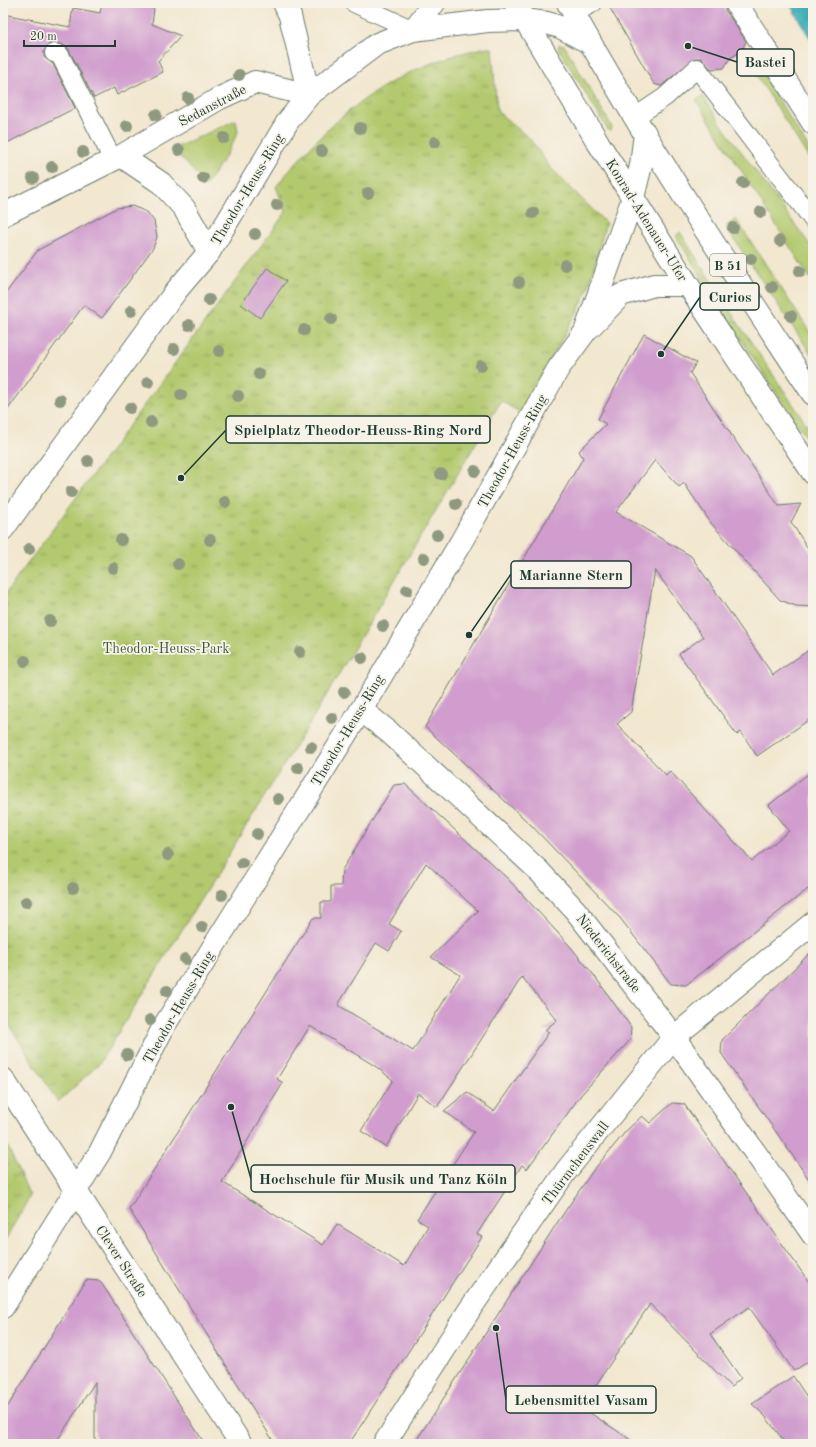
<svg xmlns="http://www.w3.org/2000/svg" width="816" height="1447" viewBox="0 0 816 1447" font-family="'Old Standard TT',serif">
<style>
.green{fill:#b3c96e;stroke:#698351}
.park{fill:url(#park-tufts);stroke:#698351}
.water{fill:url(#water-ripples);stroke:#307676}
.building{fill:#d09dce;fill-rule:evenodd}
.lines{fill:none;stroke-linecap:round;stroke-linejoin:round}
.lane-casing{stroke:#69786a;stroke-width:20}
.street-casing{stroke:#69786a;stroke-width:24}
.secondary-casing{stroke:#69786a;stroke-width:24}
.primary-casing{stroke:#69786a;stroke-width:24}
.lane{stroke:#fff;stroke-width:18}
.street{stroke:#fff;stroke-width:22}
.secondary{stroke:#fff;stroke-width:22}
.primary{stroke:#fff;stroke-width:22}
.tree{fill:#8e9980}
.labels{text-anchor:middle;stroke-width:3.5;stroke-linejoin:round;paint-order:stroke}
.shield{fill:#f7f3e8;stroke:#60746a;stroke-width:1}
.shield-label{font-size:13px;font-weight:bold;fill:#1f3d34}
.street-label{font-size:14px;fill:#1f3d34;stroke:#f7f3e8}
.park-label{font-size:14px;fill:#3d5940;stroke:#f7f3e8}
.leader{fill:none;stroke:#1f3d34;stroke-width:1.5}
.callout-dot{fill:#1f3d34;stroke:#f7f3e8;stroke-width:1.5}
.callout{fill:#f7f3e8;stroke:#1f3d34;stroke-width:1.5}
.callout-label{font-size:15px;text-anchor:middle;font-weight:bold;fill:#1f3d34}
</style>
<defs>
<pattern id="park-tufts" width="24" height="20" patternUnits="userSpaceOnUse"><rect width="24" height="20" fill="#b3c96e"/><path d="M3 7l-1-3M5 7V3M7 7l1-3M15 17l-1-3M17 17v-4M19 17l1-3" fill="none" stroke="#91a45b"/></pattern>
<pattern id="water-ripples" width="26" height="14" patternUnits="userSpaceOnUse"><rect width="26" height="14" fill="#40b0b9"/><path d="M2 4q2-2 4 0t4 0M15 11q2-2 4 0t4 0" fill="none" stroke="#359097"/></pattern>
</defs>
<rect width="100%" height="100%" fill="#f7f3e8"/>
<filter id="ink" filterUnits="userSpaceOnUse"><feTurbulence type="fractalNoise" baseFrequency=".025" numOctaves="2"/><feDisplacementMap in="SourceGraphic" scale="8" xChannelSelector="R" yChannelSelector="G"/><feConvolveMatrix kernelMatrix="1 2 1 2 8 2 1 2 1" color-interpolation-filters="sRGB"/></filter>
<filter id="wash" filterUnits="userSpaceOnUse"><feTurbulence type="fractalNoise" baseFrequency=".012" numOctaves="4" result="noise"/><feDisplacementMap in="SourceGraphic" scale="16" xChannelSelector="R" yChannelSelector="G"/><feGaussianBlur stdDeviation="0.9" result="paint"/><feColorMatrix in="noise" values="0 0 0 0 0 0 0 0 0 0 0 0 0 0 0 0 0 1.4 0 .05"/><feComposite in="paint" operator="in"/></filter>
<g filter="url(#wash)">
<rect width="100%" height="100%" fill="#f2e7cf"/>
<path class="green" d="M559 44 564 45 612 127 611 131 608 130 558 48Z
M745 46 813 155V165L743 53Z
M703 96 726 131 813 249V283L696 100Z
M236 120 238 132 225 157 206 185 173 149Z
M736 219 813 337V357L726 227Z
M680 232 728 308 813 434V447L738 335 676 236Z"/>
<path class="park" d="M483 48H492L497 111 530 139 550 167 606 223 589 286 582 303 521 413 501 401 311 721 99 1064 58 1102 3 1015V597L286 212 276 187C332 116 392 67 483 48Z
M3 1136 30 1196 3 1244Z"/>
<path class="water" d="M789 3H813V43Z"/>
<g id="blocks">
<path class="building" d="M102 3H130L154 9 152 24 181 36 158 61 163 72 117 95 114 88 94 98 68 48 61 44 50 43 44 51V57L53 64 75 108 3 145V14L70 27 73 8 100 13Z
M607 3H724L725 10 746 41 742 51 730 58 724 68 711 69 701 58H695L661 86 654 84Z
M132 206 147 212 154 221 157 237 153 248 102 318 84 305 3 416V297L38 250 117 208Z
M267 268 286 281 260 318 241 304Z
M644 334 696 363 690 373 779 506 801 504 791 522 813 556V607L796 606 780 600 711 523 684 483 679 487 655 460 616 512 691 556 773 675 813 647V717L757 756 741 732 737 735 679 654 703 637 655 570 631 712 617 724 666 775 670 771 752 861 789 831 769 805 813 770V885L686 985 671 984 620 918 531 825 425 727 583 458 579 451 606 424 598 419Z
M405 784 508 879 569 945 593 974 631 1027 630 1040 581 1095 527 1169 522 1165 477 1234 482 1237 349 1444H275L129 1209 313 918H321V902H331V886H341L342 870 394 785ZM426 863 478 911 431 957 460 975 413 1051 338 1005 376 943 389 951 401 931 389 924ZM522 977 557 1020 545 1030 549 1032 494 1111 467 1092 444 1111 474 1132 417 1219 428 1226 404 1266 337 1224 323 1245 222 1182 283 1083 277 1079 310 1026 375 1066 393 1080 361 1131 386 1147 418 1093 437 1107Z
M813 950V1185L721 1053 722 1040Z
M672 1103 684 1104 813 1288V1358L794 1371 749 1307 710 1334 741 1378 731 1387 650 1304 581 1407 637 1444H414L557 1223 592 1172 627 1130 642 1116 650 1123Z
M86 1280 100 1281 205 1444H95V1382L55 1444H3V1414Z
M793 1376 813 1406V1444H786L765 1416 752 1404Z"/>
</g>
</g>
<g filter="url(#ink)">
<use href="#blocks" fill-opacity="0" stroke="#69786a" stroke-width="1"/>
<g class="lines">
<g class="lane-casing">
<path id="lane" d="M354 3 413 30
M574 13 593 3
M54 53 59 54 62 59 113 160
M635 117 665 97 697 68 813 220"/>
</g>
<g class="street-casing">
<path id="street" d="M736 3 813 123
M121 156 161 183 184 208 209 252
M3 215 121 156 220 98 255 82 309 95 290 16 284 3
M361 710 389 732 538 870 575 910 674 1037 813 1235
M3 1079 241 1444
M384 1444 470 1309 566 1171 674 1037 813 923"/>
</g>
<g class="secondary-casing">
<path id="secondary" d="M413 30 434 3
M590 327 621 295 654 285H688
M3 529 176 291 209 252 288 121 309 95 377 44 413 30 488 21 524 20 547 23 560 27 590 43
M3 1307 100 1152 164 1026 361 710 461 542 558 369 585 332 633 198 641 165 645 133"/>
</g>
<g class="primary-casing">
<path id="primary" d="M515 3 599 144 688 285 813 473
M568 3C643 138 728 266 813 394"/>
</g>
<use href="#lane" class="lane"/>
<use href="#street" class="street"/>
<use href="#secondary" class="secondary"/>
<use href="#primary" class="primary"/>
</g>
<g class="tree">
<circle cx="239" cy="75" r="6"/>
<circle cx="188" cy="98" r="6"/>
<circle cx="156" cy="115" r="6"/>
<circle cx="127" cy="126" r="6"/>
<circle cx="360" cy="128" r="6"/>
<circle cx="224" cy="138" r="6"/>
<circle cx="435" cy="142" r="6"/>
<circle cx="179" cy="150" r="6"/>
<circle cx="322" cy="151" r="6"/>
<circle cx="83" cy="152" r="6"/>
<circle cx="52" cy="167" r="6"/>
<circle cx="33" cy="178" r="6"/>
<circle cx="203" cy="178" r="6"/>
<circle cx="743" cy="183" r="6"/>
<circle cx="368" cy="193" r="6"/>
<circle cx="277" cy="205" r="6"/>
<circle cx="761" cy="212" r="6"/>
<circle cx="533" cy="213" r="6"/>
<circle cx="733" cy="228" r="6"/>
<circle cx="255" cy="234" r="6"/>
<circle cx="780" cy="241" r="6"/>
<circle cx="751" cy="259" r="6"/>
<circle cx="565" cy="265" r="6"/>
<circle cx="800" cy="271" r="6"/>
<circle cx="519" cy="282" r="6"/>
<circle cx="772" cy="287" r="6"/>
<circle cx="209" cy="300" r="6"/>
<circle cx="131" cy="311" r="6"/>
<circle cx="791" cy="316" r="6"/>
<circle cx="331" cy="319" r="6"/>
<circle cx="189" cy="325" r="6"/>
<circle cx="304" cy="330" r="6"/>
<circle cx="174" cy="349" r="6"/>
<circle cx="219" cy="351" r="6"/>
<circle cx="481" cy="366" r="6"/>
<circle cx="259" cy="374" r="6"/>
<circle cx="148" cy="382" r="6"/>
<circle cx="181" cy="395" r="6"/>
<circle cx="238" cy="396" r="6"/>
<circle cx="60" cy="400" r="6"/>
<circle cx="130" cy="408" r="6"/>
<circle cx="151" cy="422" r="6"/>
<circle cx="88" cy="461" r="6"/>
<circle cx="475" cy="471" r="6"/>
<circle cx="441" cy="474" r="6"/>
<circle cx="71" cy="492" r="6"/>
<circle cx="225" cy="502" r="6"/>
<circle cx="456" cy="504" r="6"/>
<circle cx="437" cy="535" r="6"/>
<circle cx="121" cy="540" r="6"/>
<circle cx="210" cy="540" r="6"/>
<circle cx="29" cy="549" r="6"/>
<circle cx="424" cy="558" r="6"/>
<circle cx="178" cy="564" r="6"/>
<circle cx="113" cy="568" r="6"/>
<circle cx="407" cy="590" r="6"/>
<circle cx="50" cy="621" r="6"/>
<circle cx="383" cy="626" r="6"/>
<circle cx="300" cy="652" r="6"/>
<circle cx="362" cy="658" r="6"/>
<circle cx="25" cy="661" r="6"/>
<circle cx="344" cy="692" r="6"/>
<circle cx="332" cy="718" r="6"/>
<circle cx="311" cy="747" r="6"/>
<circle cx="298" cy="768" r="6"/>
<circle cx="278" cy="799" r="6"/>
<circle cx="257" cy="834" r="6"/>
<circle cx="168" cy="855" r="6"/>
<circle cx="242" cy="863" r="6"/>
<circle cx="73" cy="888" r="6"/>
<circle cx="222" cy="895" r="6"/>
<circle cx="26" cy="902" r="6"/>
<circle cx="202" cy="927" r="6"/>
<circle cx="185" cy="959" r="6"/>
<circle cx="167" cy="991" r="6"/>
<circle cx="150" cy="1020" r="6"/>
<circle cx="127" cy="1055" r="6"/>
</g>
</g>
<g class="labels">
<rect class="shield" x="710" y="254" width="36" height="22" rx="3"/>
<g class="shield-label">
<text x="728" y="270">B 51</text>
</g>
<g class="street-label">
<text transform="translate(212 105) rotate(-28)" y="5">Sedanstraße</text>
<text transform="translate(247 189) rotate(-59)" y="5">Theodor-Heuss-Ring</text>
<text transform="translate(647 220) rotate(58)" y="5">Konrad-Adenauer-Ufer</text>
<text transform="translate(512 451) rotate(-61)" y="5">Theodor-Heuss-Ring</text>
<text transform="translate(347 730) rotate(-59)" y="5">Theodor-Heuss-Ring</text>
<text transform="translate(609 953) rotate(52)" y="5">Niederichstraße</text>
<text transform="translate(178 1007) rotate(-60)" y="5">Theodor-Heuss-Ring</text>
<text transform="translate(575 1163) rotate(-53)" y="5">Thürmchenswall</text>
<text transform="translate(122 1261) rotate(57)" y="5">Clever Straße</text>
</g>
<g class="park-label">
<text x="166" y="653">Theodor-Heuss-Park</text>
</g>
</g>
<path class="leader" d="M688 46L737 62M661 354L700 297M181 478L226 430M469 635L511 574M231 1107L251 1179M496 1328L506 1400"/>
<g class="callout-dot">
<circle cx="688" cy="46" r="4"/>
<circle cx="661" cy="354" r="4"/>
<circle cx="181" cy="478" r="4"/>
<circle cx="469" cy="635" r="4"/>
<circle cx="231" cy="1107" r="4"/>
<circle cx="496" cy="1328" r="4"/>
</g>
<g class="callout">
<rect x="737" y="49" width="57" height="27" rx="4"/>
<rect x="700" y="283" width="59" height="27" rx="4"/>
<rect x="226" y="416" width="264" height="27" rx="4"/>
<rect x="511" y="561" width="120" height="27" rx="4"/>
<rect x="251" y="1165" width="264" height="27" rx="4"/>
<rect x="506" y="1386" width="150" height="27" rx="4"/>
</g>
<g class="callout-label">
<text x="765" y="67">Bastei</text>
<text x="730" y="302">Curios</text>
<text x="358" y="435">Spielplatz Theodor-Heuss-Ring Nord</text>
<text x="571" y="580">Marianne Stern</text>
<text x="383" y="1184">Hochschule für Musik und Tanz Köln</text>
<text x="581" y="1405">Lebensmittel Vasam</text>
</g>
<rect width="816" height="1447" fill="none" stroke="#f7f3e8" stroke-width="16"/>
<path d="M24 40v6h91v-6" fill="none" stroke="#1f3d34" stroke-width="2"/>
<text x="30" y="40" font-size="12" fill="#1f3d34" stroke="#f7f3e8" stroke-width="3" paint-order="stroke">20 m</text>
</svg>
